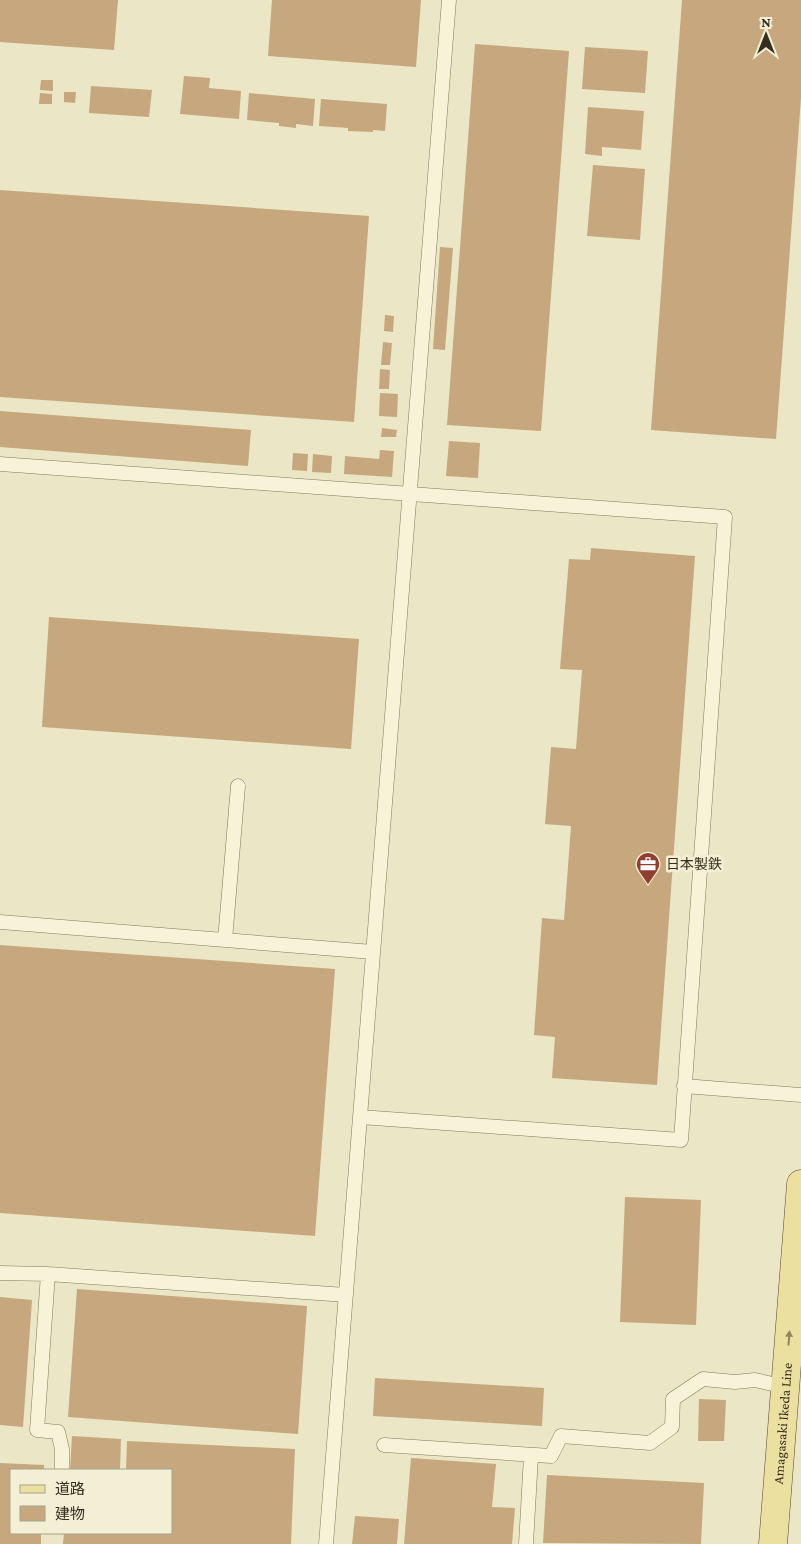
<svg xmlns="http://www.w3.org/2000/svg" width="801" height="1544" viewBox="0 0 801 1544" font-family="'Crimson Pro','Noto Sans JP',serif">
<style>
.building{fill:#c7a77e}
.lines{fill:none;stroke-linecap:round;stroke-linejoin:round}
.service-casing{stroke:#85785c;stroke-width:15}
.primary-casing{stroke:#534630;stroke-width:29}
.service{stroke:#f7f2d8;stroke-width:14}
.primary{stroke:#ece0a0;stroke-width:28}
.oneway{fill:#918760}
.labels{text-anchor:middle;stroke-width:5;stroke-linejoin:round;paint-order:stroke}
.poi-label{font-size:14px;fill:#362e1f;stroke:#f3efd4;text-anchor:start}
.street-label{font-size:14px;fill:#362e1f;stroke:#f3efd4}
</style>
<rect width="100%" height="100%" fill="#ebe6c5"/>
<path class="building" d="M0 0H118L114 50 0 42Z
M272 0H421L416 67 268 56Z
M682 0H801V98L776 439 651 430Z
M475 44 569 51 541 431 447 425Z
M585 47 648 51 645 93 582 89Z
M184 76 210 78 209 88 241 91 239 119 180 114Z
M41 80H53V91L40 90Z
M91 86 152 90 149 117 89 113Z
M64 92H76L75 103 64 102Z
M40 93 52 94V104H39Z
M249 93 315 99 313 126 296 124V128L279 126V123L247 120Z
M321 99 387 104 385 131 373 130V132L348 131V128L319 126Z
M588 107 644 111 641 150 602 147V156L585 154Z
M593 165 645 169 640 240 587 236Z
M0 190 369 216 354 422 0 397Z
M440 247 453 248 445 350 433 349Z
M385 315 394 316 393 332 384 331Z
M383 342 392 343 390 365H381Z
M380 369 390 370 389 389H379Z
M380 393 398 394 397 417 379 416Z
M0 411 251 430 248 466 0 447Z
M382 428 397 430 396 437H381Z
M449 441 480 443 478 478 446 476Z
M380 450 394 451 392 477 344 474 345 456 379 459Z
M293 453 308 454 307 471 292 470Z
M313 454 332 456 331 473 312 472Z
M591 548 695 556 657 1085 552 1078 555 1037 534 1035 542 918 564 920 571 826 545 824 551 747 576 749 582 670 560 669 569 559 590 560Z
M49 617 359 639 351 749 42 727Z
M0 945 335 969 315 1236 0 1213Z
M625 1197 701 1200 696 1325 620 1322Z
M77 1289 307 1306 298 1434 68 1417Z
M0 1297 32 1300 23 1427 0 1425Z
M375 1378 544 1388 542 1426 373 1416Z
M699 1399 726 1400 724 1441H698Z
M72 1436 121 1439 120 1470H70Z
M127 1441 295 1449 291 1544H63L64 1533H171V1470H126Z
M411 1458 496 1464 492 1507 515 1508 512 1544H404Z
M0 1463 44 1465V1470H11V1533H41V1544H0Z
M547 1475 704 1483 701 1544 543 1543Z
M355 1516 399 1519 397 1544H352Z"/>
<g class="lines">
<g class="service-casing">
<path id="service" d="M0 464 725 517 681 1140 360 1117
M0 922 373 952
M225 940 238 786
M684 1086 801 1095
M0 1273 48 1274 346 1295
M48 1274 37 1430 58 1432 62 1449V1470
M384 1445 551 1456 561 1436 650 1443 672 1427 673 1399 703 1379 735 1382 755 1380 786 1387
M326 1544 449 0
M526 1544 531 1456"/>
</g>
<g class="primary-casing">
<g id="primary">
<path id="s1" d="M773 1544 801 1184"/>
</g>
</g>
<use href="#service" class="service"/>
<use href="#primary" class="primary"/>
</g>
<defs><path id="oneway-solid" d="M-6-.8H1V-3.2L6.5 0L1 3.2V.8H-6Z" transform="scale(1.25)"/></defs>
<use class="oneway" href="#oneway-solid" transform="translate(789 1338) rotate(-86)"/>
<defs>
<g id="office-pin" transform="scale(1.25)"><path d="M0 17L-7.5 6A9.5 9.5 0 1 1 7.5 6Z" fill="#903e30" stroke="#f3efd4"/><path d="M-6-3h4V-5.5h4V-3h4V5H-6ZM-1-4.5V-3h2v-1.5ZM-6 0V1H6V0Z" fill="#fff"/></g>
</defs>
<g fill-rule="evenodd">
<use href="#office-pin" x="648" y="864"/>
</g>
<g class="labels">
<g class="poi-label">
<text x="666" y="869">日本製鉄</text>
</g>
<g class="street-label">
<text dy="5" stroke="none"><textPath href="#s1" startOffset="121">Amagasaki Ikeda Line</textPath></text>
</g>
</g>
<rect x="10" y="1469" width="162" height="65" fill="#f3efd4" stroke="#a7a28c"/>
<rect x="20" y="1485" width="25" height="8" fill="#ece0a0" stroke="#a7a28c"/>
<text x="55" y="1494" font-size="15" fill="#362e1f">道路</text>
<rect x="20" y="1506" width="25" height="15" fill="#c7a77e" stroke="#a7a28c"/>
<text x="55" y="1519" font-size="15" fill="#362e1f">建物</text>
<g transform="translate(766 35)" stroke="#f3efd4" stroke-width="4" paint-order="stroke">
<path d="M0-4L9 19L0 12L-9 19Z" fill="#362e1f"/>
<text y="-8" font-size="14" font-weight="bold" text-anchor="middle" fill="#362e1f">N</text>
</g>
</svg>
